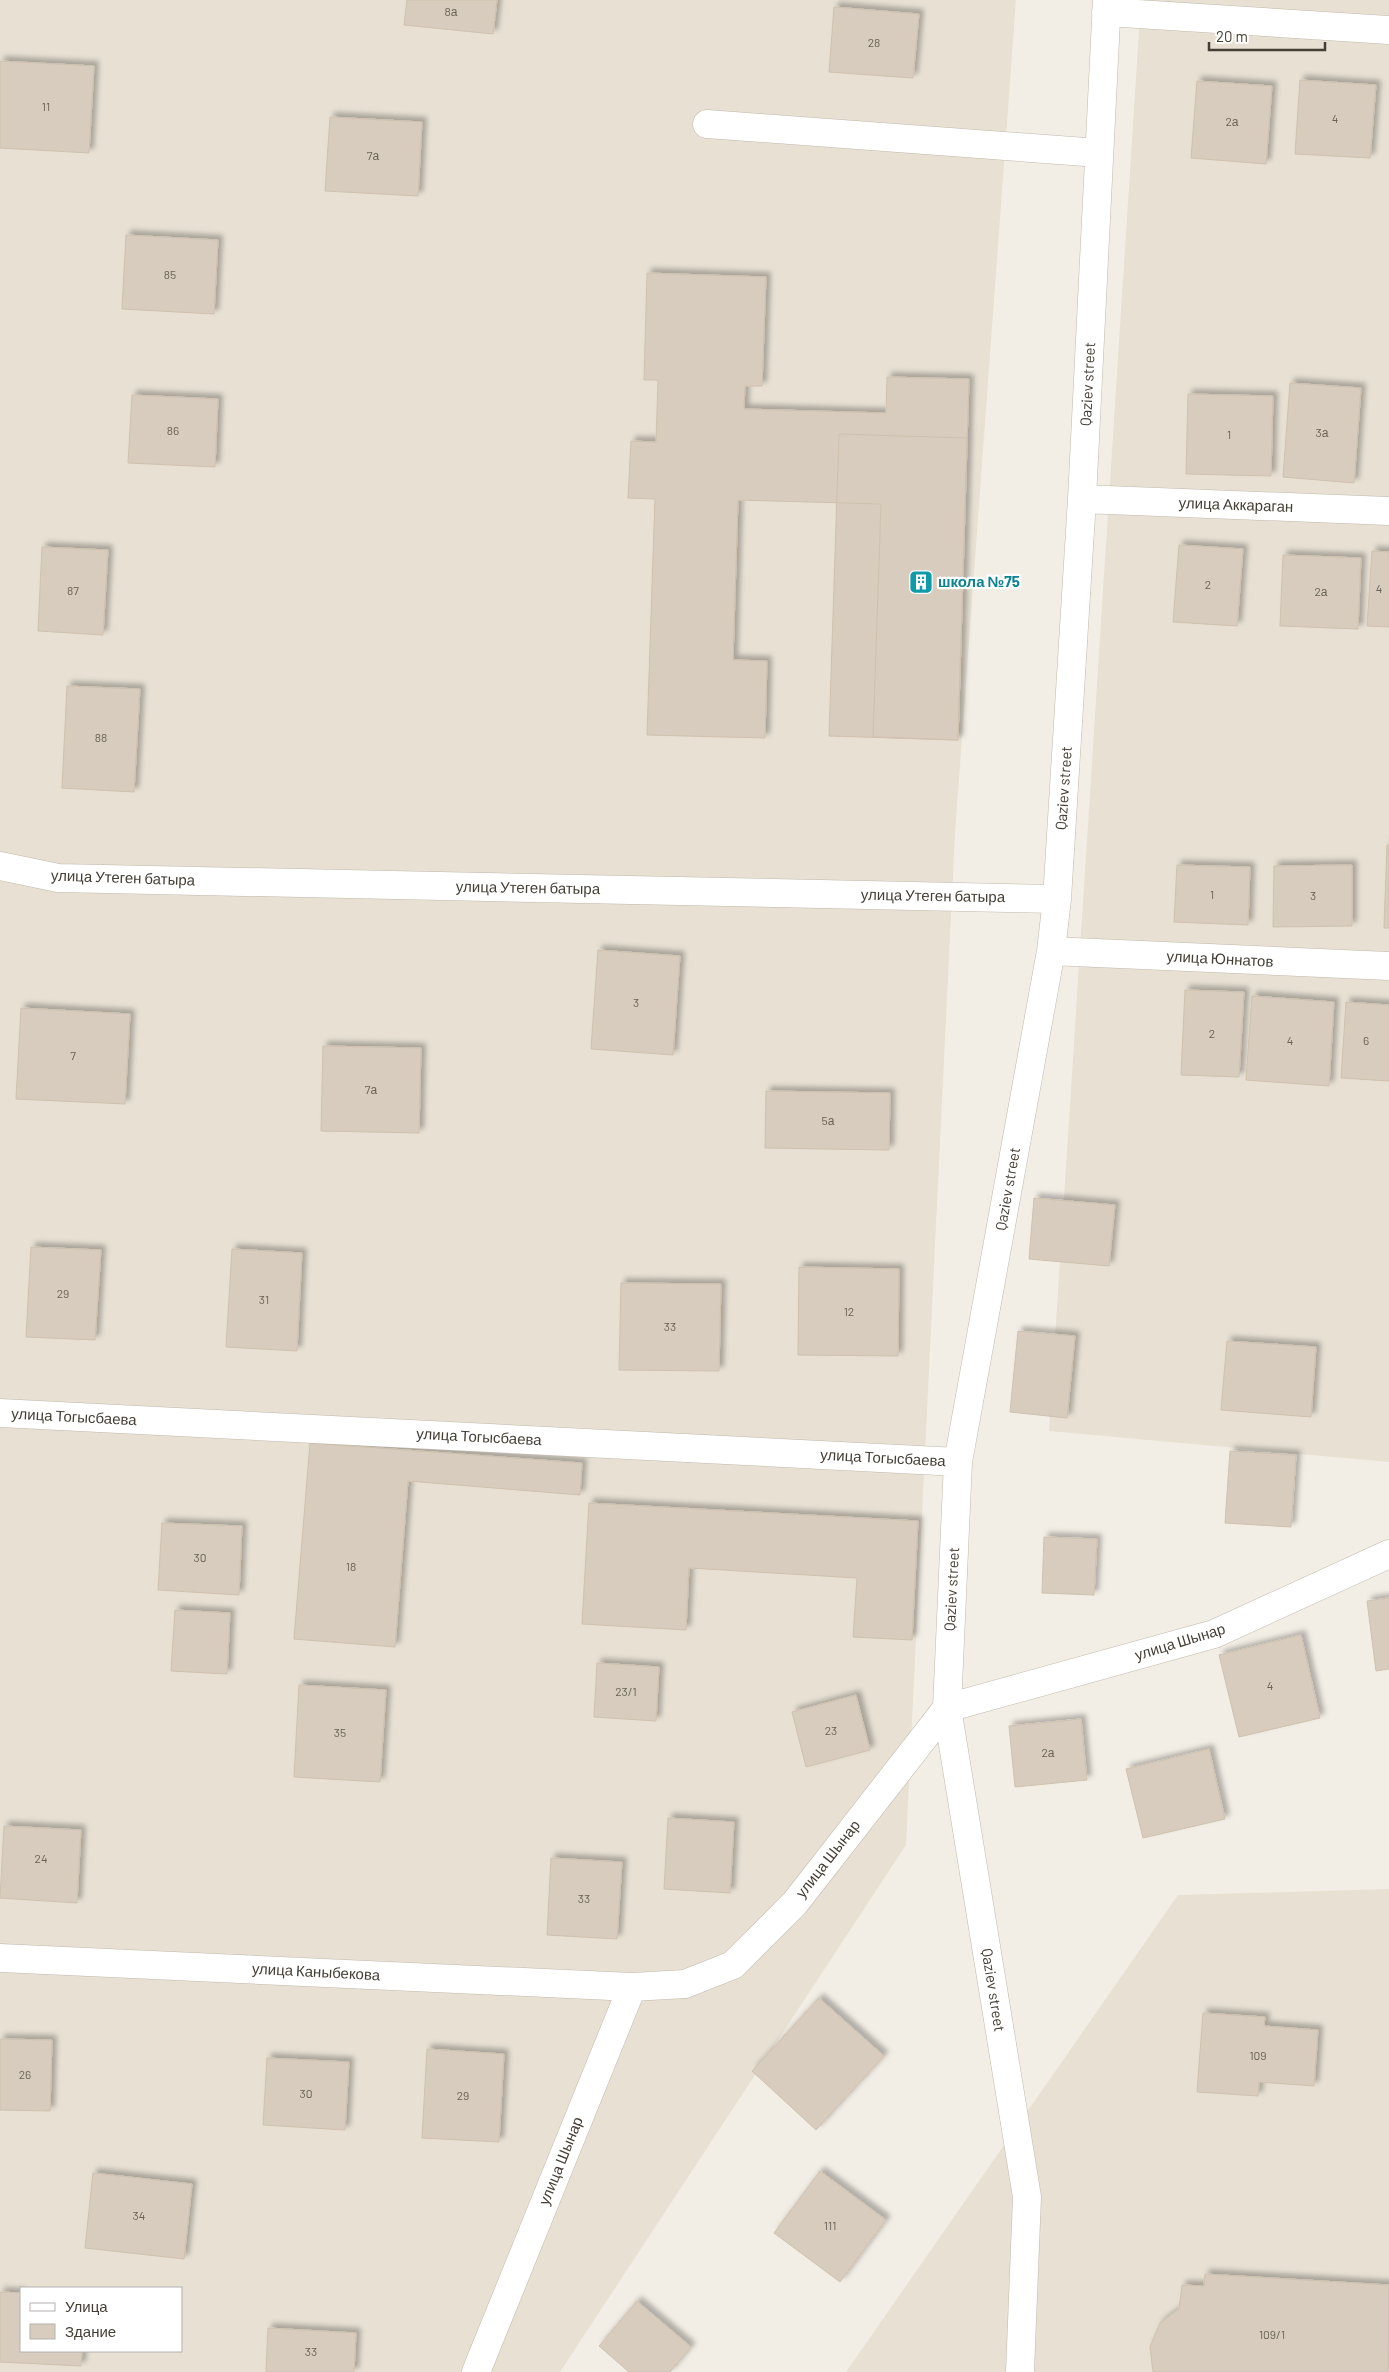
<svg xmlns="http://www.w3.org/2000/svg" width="1389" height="2372" viewBox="0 0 1389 2372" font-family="Barlow,sans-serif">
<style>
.residential{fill:#e7e0d3;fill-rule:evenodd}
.building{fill:#d7ccbe;stroke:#cfc1ae;filter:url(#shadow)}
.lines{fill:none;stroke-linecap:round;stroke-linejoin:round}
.minor-casing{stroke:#c1b8ab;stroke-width:29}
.minor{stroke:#fff;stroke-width:28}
.labels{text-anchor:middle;stroke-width:4.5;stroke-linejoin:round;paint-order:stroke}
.number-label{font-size:12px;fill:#6a6257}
.street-label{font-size:15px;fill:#453e35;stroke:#fff}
.culture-label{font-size:15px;font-weight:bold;fill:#0d838f;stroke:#fff;text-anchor:start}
</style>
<defs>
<filter id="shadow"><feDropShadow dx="4.5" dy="-4.5" stdDeviation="2.5" flood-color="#0004"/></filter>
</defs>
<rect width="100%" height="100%" fill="#f3eee5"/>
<path class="residential" d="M0 0H1016L955 833 906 1845 560 2372H0ZM21 2288H181V2351H21Z
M1141 0H1389V1462L1049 1431Z
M1389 1889V2372H846L1178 1895Z"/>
<path class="building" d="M407 0H497L493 34 404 25Z
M834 7 919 14 913 78 829 72Z
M0 61 94 66 89 153 0 148Z
M1300 80 1376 85 1370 158 1295 154Z
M1197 81 1272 86 1266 164 1191 158Z
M330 117 422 122 418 196 325 191Z
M126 235 218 240 214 314 122 309Z
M647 273 766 277 762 386H745L744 409 886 413 887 377 969 379 958 740 873 737 881 504 738 500 733 660 767 661 765 738 647 735 655 499 628 498 631 441 656 442 658 380H644Z
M1290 383 1361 388 1354 483 1283 477Z
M1188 394 1273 396 1271 476 1186 474Z
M132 395 218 399 215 467 128 463Z
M839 434 967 438 958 740 829 736Z
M1179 545 1243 549 1237 626 1173 622Z
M42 547 108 550 103 635 38 631Z
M1372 551 1389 552V627L1367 626Z
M1283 555 1361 558 1358 629 1280 626Z
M67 686 140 689 134 792 62 788Z
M1387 845H1389V928H1384Z
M1177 865 1250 867 1248 925 1174 922Z
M1352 865V926L1273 927 1274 866Z
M598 950 680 956 673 1055 591 1049Z
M1185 990 1244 992 1239 1077 1181 1075Z
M1252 996 1334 1002 1329 1086 1246 1080Z
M1346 1002 1389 1005V1081L1341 1078Z
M21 1008 130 1014 125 1104 16 1099Z
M323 1046 421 1048 419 1133 321 1131Z
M766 1091 890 1093 889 1150 765 1148Z
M1034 1198 1115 1205 1109 1266 1029 1259Z
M31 1247 101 1250 95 1340 26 1337Z
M232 1249 302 1253 297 1351 226 1347Z
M799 1267 899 1269 898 1356 798 1355Z
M621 1283 721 1284 719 1371 619 1370Z
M1018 1331 1075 1336 1067 1418 1010 1412Z
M1227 1341 1316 1347 1311 1417 1221 1410Z
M310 1443 582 1463 580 1495 408 1481 395 1647 294 1639Z
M1230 1451 1296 1455 1291 1527 1225 1523Z
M589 1503 918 1521 912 1640 853 1637 857 1578 689 1568 686 1630 582 1624Z
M162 1523 242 1526 239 1595 158 1590Z
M1044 1537 1097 1539 1094 1595 1042 1593Z
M1389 1598V1669L1376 1671 1367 1601Z
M175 1610 230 1613 227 1674 171 1671Z
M1301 1635 1320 1718 1239 1737 1219 1655Z
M597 1663 659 1667 656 1721 594 1717Z
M299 1685 386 1690 380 1782 294 1777Z
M856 1695 870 1750 806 1767 792 1712Z
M1081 1719 1087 1780 1015 1787 1009 1726Z
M1209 1749 1225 1819 1143 1838 1126 1769Z
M668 1818 734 1822 730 1893 664 1889Z
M4 1826 81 1830 77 1903 0 1898Z
M551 1858 622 1862 617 1939 547 1935Z
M819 1998 884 2056 816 2130 752 2071Z
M1203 2013 1265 2017 1264 2026 1318 2030 1314 2086 1259 2082 1258 2096 1197 2092Z
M0 2039 52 2040 50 2111 0 2110Z
M427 2049 504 2054 499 2142 422 2138Z
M267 2058 349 2062 345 2130 263 2125Z
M820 2171 886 2220 840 2282 774 2233Z
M93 2173 192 2184 184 2259 85 2248Z
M1205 2274 1389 2285 1388 2372H1153L1150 2347 1160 2323 1179 2309 1182 2285 1204 2286Z
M0 2292 21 2293V2351H82L81 2366 0 2362Z
M637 2301 691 2347 670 2372H629L599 2346Z
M268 2328 356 2333 354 2372H266Z"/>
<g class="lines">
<g class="minor-casing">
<path id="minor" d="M1106 12 1389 30
M707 124 1099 153
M1082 499 1389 511
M0 866 58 878 1057 899
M1051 951 1389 966
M0 1413 958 1462
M0 1958 632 1987
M476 2372 632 1987 685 1984 733 1965 795 1903 947 1708 1214 1634 1389 1554
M1020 2372 1027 2197 947 1708 958 1462 1051 951 1057 899 1082 499 1107 0"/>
</g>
<use href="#minor" class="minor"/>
</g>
<defs>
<g id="building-square" transform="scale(1.25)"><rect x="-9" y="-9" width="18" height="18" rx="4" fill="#0f9aa8" stroke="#fff"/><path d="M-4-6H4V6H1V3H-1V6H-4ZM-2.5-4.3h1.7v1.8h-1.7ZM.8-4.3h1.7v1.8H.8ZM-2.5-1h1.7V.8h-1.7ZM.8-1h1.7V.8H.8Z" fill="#fff"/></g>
</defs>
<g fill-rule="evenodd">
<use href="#building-square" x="921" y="582"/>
</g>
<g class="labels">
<g class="number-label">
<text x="451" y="16">8а</text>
<text x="874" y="47">28</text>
<text x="46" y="111">11</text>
<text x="1335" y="123">4</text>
<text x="1232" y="126">2а</text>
<text x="373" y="160">7а</text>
<text x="170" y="279">85</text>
<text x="173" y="435">86</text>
<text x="1322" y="437">3а</text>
<text x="1229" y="439">1</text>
<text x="1208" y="589">2</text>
<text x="1379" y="593">4</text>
<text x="73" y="595">87</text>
<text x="1321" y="596">2а</text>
<text x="101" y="742">88</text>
<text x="1212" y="899">1</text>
<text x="1313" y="900">3</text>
<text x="636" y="1007">3</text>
<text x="1212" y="1038">2</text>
<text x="1290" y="1045">4</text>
<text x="1366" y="1045">6</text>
<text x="73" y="1060">7</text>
<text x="371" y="1094">7а</text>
<text x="828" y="1125">5а</text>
<text x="63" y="1298">29</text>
<text x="264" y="1304">31</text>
<text x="849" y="1316">12</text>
<text x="670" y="1331">33</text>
<text x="200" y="1562">30</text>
<text x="351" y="1571">18</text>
<text x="1270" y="1690">4</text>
<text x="626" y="1696">23/1</text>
<text x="831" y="1735">23</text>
<text x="340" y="1737">35</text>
<text x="1048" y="1757">2а</text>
<text x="41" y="1863">24</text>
<text x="584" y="1903">33</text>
<text x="1258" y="2060">109</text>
<text x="25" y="2079">26</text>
<text x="306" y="2098">30</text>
<text x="463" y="2100">29</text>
<text x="139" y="2220">34</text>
<text x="830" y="2230">111</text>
<text x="1272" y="2339">109/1</text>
<text x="311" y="2356">33</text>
</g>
<g class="street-label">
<text transform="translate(1088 384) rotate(-87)" y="5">Qaziev street</text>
<text transform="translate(1236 505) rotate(2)" y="5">улица Аккараган</text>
<text transform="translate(1064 788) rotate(-86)" y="5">Qaziev street</text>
<text transform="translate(123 878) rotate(2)" y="5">улица Утеген батыра</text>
<text transform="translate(528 888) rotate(1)" y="5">улица Утеген батыра</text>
<text transform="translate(933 896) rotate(1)" y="5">улица Утеген батыра</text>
<text transform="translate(1220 959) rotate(3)" y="5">улица Юннатов</text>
<text transform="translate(1008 1189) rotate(-80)" y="5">Qaziev street</text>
<text transform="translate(74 1417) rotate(3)" y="5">улица Тогысбаева</text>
<text transform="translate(479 1437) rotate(3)" y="5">улица Тогысбаева</text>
<text transform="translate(883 1458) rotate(3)" y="5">улица Тогысбаева</text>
<text transform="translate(952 1589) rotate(-87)" y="5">Qaziev street</text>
<text transform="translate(1180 1642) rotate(-17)" y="5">улица Шынар</text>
<text transform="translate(828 1859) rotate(-52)" y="5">улица Шынар</text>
<text transform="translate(316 1972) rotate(3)" y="5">улица Каныбекова</text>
<text transform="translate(993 1990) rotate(81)" y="5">Qaziev street</text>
<text transform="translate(561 2161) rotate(-68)" y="5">улица Шынар</text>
</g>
<g class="culture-label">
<text x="938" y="587">школа №75</text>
</g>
</g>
<rect x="20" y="2287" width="162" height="65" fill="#ffffff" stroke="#b5b2ae"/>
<rect x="30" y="2303" width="25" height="8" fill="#ffffff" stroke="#b5b2ae"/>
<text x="65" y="2312" font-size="15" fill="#453e35">Улица</text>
<rect x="30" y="2324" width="25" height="15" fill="#d7ccbe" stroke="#b5b2ae"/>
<text x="65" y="2337" font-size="15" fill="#453e35">Здание</text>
<path d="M1209 42v8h116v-8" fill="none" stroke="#453e35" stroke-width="2.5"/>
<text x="1216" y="42" font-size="15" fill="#453e35" stroke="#ffffff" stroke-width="4" paint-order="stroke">20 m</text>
</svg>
